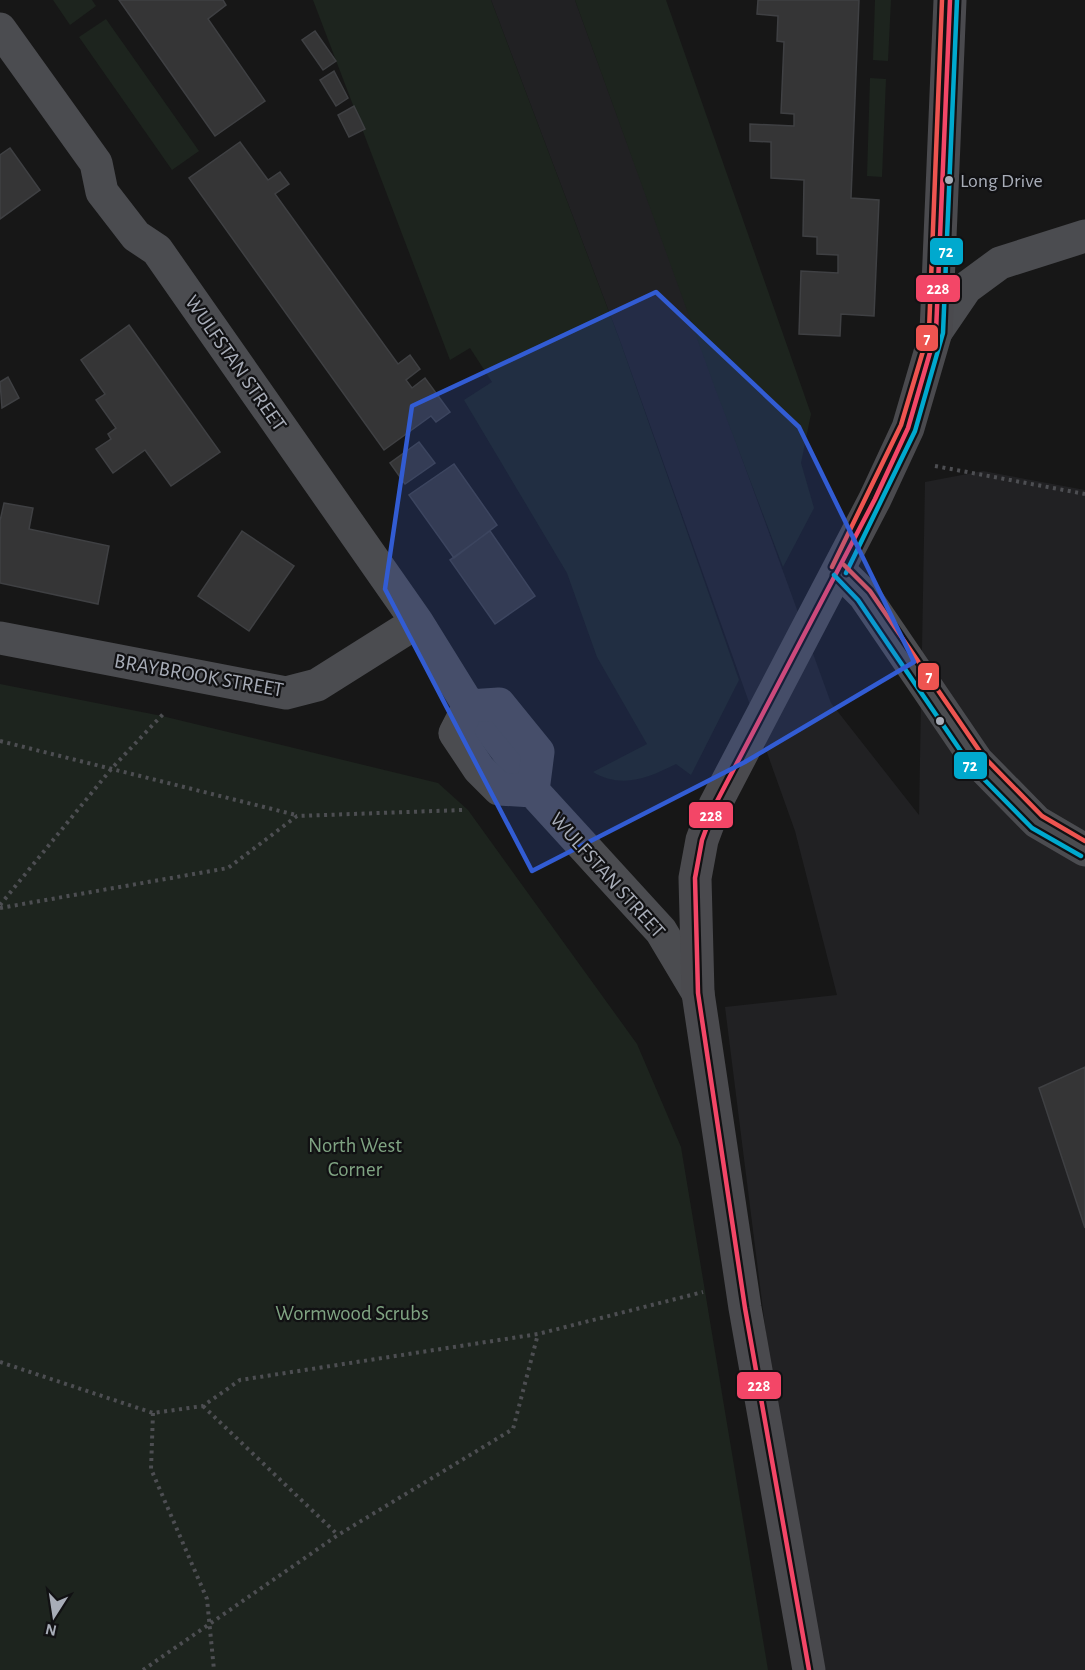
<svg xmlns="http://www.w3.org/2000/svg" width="1085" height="1670" viewBox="0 0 1085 1670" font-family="'Alegreya Sans',sans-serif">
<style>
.built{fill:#212123}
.green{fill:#1d241e}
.building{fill:#353536;stroke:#3f4043;stroke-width:1.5}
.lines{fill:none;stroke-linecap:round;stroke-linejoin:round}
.path{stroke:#4d4e52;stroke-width:4;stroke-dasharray:3 4.5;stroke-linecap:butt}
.lane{stroke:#4b4c50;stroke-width:26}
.street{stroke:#4b4c50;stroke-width:33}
.secondary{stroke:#4a4a4e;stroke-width:33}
.bus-1-casing{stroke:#111113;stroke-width:9}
.bus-2-casing{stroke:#111113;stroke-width:9}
.bus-3-casing{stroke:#111113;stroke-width:9}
.bus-1{stroke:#f34667;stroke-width:4.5}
.bus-2{stroke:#00a9ce;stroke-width:4.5}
.bus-3{stroke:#ee5450;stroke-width:4.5}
.marked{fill:#325cd3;fill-opacity:0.2;stroke:#325cd3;stroke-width:4.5;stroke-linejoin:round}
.bus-dot{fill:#a8adb8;stroke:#111113;stroke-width:2}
.labels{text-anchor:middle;stroke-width:4.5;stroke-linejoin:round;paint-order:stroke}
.bus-label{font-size:20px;fill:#a8adb8;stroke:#111113;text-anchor:start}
.street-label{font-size:21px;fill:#a8adb8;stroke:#111113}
.park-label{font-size:21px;fill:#7fa382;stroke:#111113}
.line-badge{stroke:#111113;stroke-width:2}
.badge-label{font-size:16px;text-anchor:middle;font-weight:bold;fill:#fff}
</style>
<rect width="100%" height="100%" fill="#171717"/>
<path class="built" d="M491 0H575L831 703 919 815 925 482 983 471 1085 490V1670H821L769 1358 725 1007 837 995 795 831 620 341Z"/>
<path class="green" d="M53 0H92L96 6 70 25Z
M313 0H491L620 341 739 680 691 775 676 764C648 778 622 789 593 772L647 744 597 657 567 573 464 400 492 382 470 348 450 360Z
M575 0H666L811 414 801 463 814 508 783 567 714 385Z
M875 0H891L888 61 873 60Z
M106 19 199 151 172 170 79 37Z
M870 78 886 79 882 177 867 176Z
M0 684 162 716 438 783 468 810 637 1044 681 1147 768 1670H0Z"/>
<path class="building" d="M119 0H223L226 5 208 19 265 101 215 136Z
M758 0H859L851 198 879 200 874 316 841 314 840 336 799 334 801 271 838 273V255L817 254V237L803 236 804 180 771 178V142L750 141V124L794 126V114L781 113 784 42 777 41 778 16 757 14Z
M315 31 336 61 323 70 302 40Z
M334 71 348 98 336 106 320 80Z
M354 106 365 129 349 137 338 115Z
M240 142 268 180 280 172 289 184 275 194 398 364 410 355 420 369 406 380 412 388 425 378 450 412 436 422 431 416 384 450 189 178Z
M10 148 40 190 0 219V155Z
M129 325 220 452 171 486 145 450 113 473 96 449 111 439 108 434 116 428 96 400 105 394 81 360Z
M8 377 19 398 2 408 0 382Z
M419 442 435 463 405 484 390 463Z
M454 464 497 525 454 558 409 495Z
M4 503 33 508 29 529 109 546 98 604 0 583V521Z
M242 531 294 566 249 631 198 596Z
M490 531 535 596 495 624 450 560Z
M1085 1067V1228L1039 1088Z"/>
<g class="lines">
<path class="path" d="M935 466 1085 494
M0 741 296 815
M0 905 112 768 165 712
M0 908 228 868 297 816 462 810
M0 1362 153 1413 203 1406 240 1380 538 1334 703 1292
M203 1406 338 1535
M153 1413 151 1469 207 1599 214 1670
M143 1670 338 1535 513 1429 538 1334"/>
<path class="lane" d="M469 706 533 791"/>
<path class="street" d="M0 29 96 163 102 192 136 236 157 250 417 622 469 706
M936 332 966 288 1000 263 1085 236
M839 570 864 595 977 761 1037 822 1085 850
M0 638 286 693 317 685 417 622
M469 706 455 733 479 769 499 789 533 791 661 931 698 993
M469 706 499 704 538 752 533 791"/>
<path class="secondary" d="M809 1670 745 1308 698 993 695 878 702 840 715 805 875 499 908 428 936 332 950 0"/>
<g class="bus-1-casing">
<path id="bus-1" d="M809 1670 745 1308 698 993 695 878 702 840 715 805 875 499 908 428 936 332 950 0"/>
</g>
<g class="bus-2-casing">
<path id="bus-2" d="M846 573 915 431 943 333 957 0
M834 575 858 600 971 766 1032 828 1081 856"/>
</g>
<g class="bus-3-casing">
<path id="bus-3" d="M844 565 870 591 983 756 1042 816 1085 841
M832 567 901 425 929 331 942 0"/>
</g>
<use href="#bus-1" class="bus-1"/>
<use href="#bus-2" class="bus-2"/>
<use href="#bus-3" class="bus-3"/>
</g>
<path class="marked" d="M656 292 799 427 914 662 745 762 532 871 385 589 412 406Z"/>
<g class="bus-dot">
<circle cx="949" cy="180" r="5"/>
<circle cx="940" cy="721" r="5"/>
</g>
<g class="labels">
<g class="bus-label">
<text x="960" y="187">Long Drive</text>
</g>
<g class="street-label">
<text transform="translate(236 363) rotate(55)" y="7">WULFSTAN STREET</text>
<text transform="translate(199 675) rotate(10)" y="7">BRAYBROOK STREET</text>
<text transform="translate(608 875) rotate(48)" y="7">WULFSTAN STREET</text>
</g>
<g class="park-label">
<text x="355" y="1152">North West<tspan x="355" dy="24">Corner</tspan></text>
<text x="352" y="1320">Wormwood Scrubs</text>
</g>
</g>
<g class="line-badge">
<rect x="929" y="237" width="35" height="29" rx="6" fill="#00a9ce"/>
<rect x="915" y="274" width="46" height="29" rx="6" fill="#f34667"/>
<rect x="915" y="324" width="24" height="28" rx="6" fill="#ee5450"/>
<rect x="917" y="662" width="23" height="29" rx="6" fill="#ee5450"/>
<rect x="953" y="751" width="35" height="29" rx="6" fill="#00a9ce"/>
<rect x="688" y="801" width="46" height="28" rx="6" fill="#f34667"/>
<rect x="736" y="1371" width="46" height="29" rx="6" fill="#f34667"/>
</g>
<g class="badge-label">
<text x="946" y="257">72</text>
<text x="938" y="294">228</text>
<text x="927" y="344">7</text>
<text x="929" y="682">7</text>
<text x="970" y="771">72</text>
<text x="711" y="821">228</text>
<text x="759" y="1391">228</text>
</g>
<g transform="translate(54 1616) rotate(192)" stroke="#111113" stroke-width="4.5" paint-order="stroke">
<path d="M0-4.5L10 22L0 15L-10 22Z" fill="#a8adb8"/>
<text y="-9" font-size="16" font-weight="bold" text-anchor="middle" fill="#a8adb8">N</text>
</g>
</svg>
